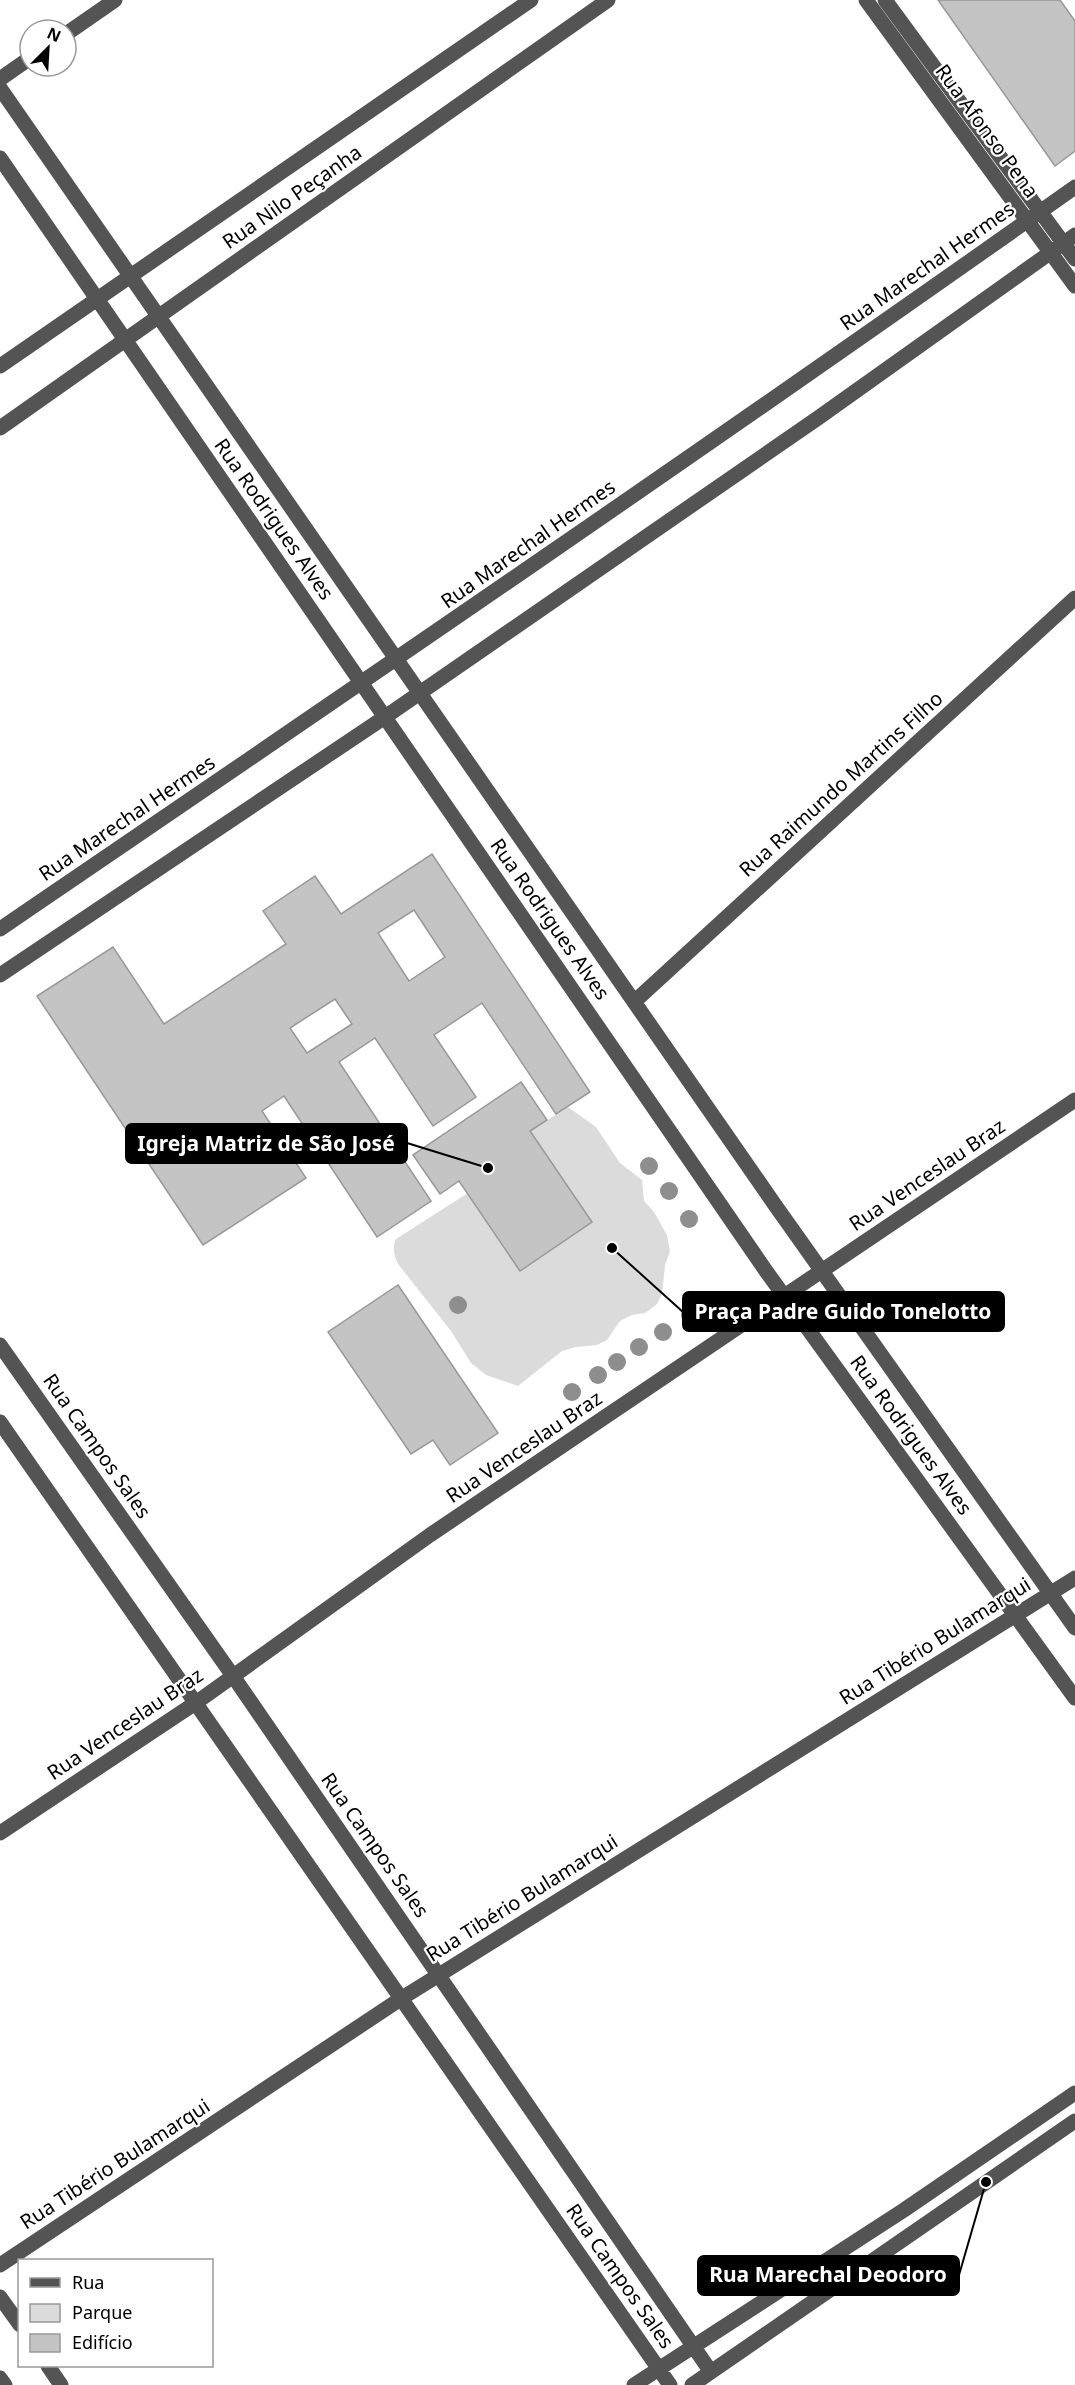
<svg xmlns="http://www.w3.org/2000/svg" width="1075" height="2385" viewBox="0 0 1075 2385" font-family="'Noto Sans',sans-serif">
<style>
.green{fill:#dbdbdb}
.building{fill:#c4c4c4;stroke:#989898;stroke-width:1.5;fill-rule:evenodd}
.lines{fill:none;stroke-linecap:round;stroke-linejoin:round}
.minor{stroke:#545454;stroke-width:15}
.tree{fill:#8e8e8e}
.labels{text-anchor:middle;stroke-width:4.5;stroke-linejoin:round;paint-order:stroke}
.street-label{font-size:20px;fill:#000;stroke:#fff}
.leader{fill:none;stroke:#000;stroke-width:2}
.callout-dot{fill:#000;stroke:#fff;stroke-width:2}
.callout{fill:#000;stroke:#000;stroke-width:2}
.callout-label{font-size:21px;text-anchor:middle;font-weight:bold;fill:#fff}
</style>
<rect width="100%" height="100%" fill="#fff"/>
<path class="green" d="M568 1107 596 1127 620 1163 642 1180 644 1201 654 1212 667 1235 670 1251 665 1265 662 1294 657 1304 645 1313 632 1315 620 1321 607 1340 597 1345 576 1347 562 1351 518 1386 486 1375 471 1363 451 1331 398 1264C394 1255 392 1248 396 1239L468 1193 520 1270 591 1223 530 1131Z"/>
<path class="building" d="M938 0H1060L1075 21V151L1055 166Z
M432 854 590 1092 556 1114 482 1003 434 1035 476 1097 433 1126 375 1038 339 1062 431 1201 377 1237 284 1096 262 1111 306 1178 203 1245 37 996 113 947 164 1024 286 944 263 911 315 876 341 914ZM414 910 445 957 409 981 378 933ZM335 999 352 1024 307 1053 290 1028Z
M521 1082 547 1120 530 1131 592 1222 520 1271 459 1181 440 1194 413 1155Z
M398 1285 498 1433 450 1465 433 1440 411 1454 328 1332Z"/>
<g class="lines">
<path class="minor" d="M866 0 1075 286
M885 0 1075 259
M66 34 115 0
M0 79 30 58
M0 88 775 1205 1075 1628
M0 158 766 1271 1075 1698
M0 366 531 0
M0 428 608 0
M0 929C360 684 720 438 1075 187
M0 975 385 717 818 418 1075 235
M634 1002 1075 598
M0 1345 233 1676 711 2372
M0 1422 670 2385
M0 1833 197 1702 430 1535 1075 1100
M0 2265 402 1998 1075 1578
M0 2297 20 2325
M48 2366 61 2385
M0 2378 5 2385
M634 2385 904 2210 1075 2093
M692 2385 1075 2121"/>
</g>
<g class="tree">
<circle cx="649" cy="1166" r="9"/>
<circle cx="669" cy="1191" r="9"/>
<circle cx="689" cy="1219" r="9"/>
<circle cx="458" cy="1305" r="9"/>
<circle cx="690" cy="1315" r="9"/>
<circle cx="663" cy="1332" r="9"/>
<circle cx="639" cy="1347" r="9"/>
<circle cx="617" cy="1362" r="9"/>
<circle cx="598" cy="1375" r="9"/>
<circle cx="572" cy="1392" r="9"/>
</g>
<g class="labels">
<g class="street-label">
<text transform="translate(987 131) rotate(54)" y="7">Rua Afonso Pena</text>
<text transform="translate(292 197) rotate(-35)" y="7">Rua Nilo Peçanha</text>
<text transform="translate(927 266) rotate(-35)" y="7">Rua Marechal Hermes</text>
<text transform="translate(274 519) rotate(55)" y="7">Rua Rodrigues Alves</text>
<text transform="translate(528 544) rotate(-35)" y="7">Rua Marechal Hermes</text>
<text transform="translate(841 784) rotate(-42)" y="7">Rua Raimundo Martins Filho</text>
<text transform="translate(127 818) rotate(-34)" y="7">Rua Marechal Hermes</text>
<text transform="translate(550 919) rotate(55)" y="7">Rua Rodrigues Alves</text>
<text transform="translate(927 1175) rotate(-34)" y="7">Rua Venceslau Braz</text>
<text transform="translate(911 1435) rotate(54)" y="7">Rua Rodrigues Alves</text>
<text transform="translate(97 1446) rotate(55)" y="7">Rua Campos Sales</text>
<text transform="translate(524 1447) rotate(-34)" y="7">Rua Venceslau Braz</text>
<text transform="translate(935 1641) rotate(-32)" y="7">Rua Tibério Bulamarqui</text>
<text transform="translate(125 1724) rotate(-34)" y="7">Rua Venceslau Braz</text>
<text transform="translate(375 1845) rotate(55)" y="7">Rua Campos Sales</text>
<text transform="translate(522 1898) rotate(-32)" y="7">Rua Tibério Bulamarqui</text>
<text transform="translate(115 2164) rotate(-33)" y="7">Rua Tibério Bulamarqui</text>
<text transform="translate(620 2276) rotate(55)" y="7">Rua Campos Sales</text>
</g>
</g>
<path class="leader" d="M488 1168L407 1143M612 1248L683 1312M986 2182L959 2275"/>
<g class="callout-dot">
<circle cx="488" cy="1168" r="6"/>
<circle cx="612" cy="1248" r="6"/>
<circle cx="986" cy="2182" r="6"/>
</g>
<g class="callout">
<rect x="126" y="1124" width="281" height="39" rx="6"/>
<rect x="683" y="1292" width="321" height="39" rx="6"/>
<rect x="698" y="2256" width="261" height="39" rx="6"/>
</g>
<g class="callout-label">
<text x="266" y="1151">Igreja Matriz de São José</text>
<text x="843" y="1319">Praça Padre Guido Tonelotto</text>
<text x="828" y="2282">Rua Marechal Deodoro</text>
</g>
<rect x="18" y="2259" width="195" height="108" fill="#ffffff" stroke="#999999" stroke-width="1.5"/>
<rect x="30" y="2278" width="30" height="9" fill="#545454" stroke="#999999" stroke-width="1.5"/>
<text x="72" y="2289" font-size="18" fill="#000000">Rua</text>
<rect x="30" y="2304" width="30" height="18" fill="#dbdbdb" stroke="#999999" stroke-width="1.5"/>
<text x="72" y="2319" font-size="18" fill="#000000">Parque</text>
<rect x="30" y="2334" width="30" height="18" fill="#c4c4c4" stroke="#999999" stroke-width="1.5"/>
<text x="72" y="2349" font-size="18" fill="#000000">Edifício</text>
<g transform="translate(48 48) rotate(24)"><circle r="28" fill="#ffffff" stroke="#999999" stroke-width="1.5"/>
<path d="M0-4.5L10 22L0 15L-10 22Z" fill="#000000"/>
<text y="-9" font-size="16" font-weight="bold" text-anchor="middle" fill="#000000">N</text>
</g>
</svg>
